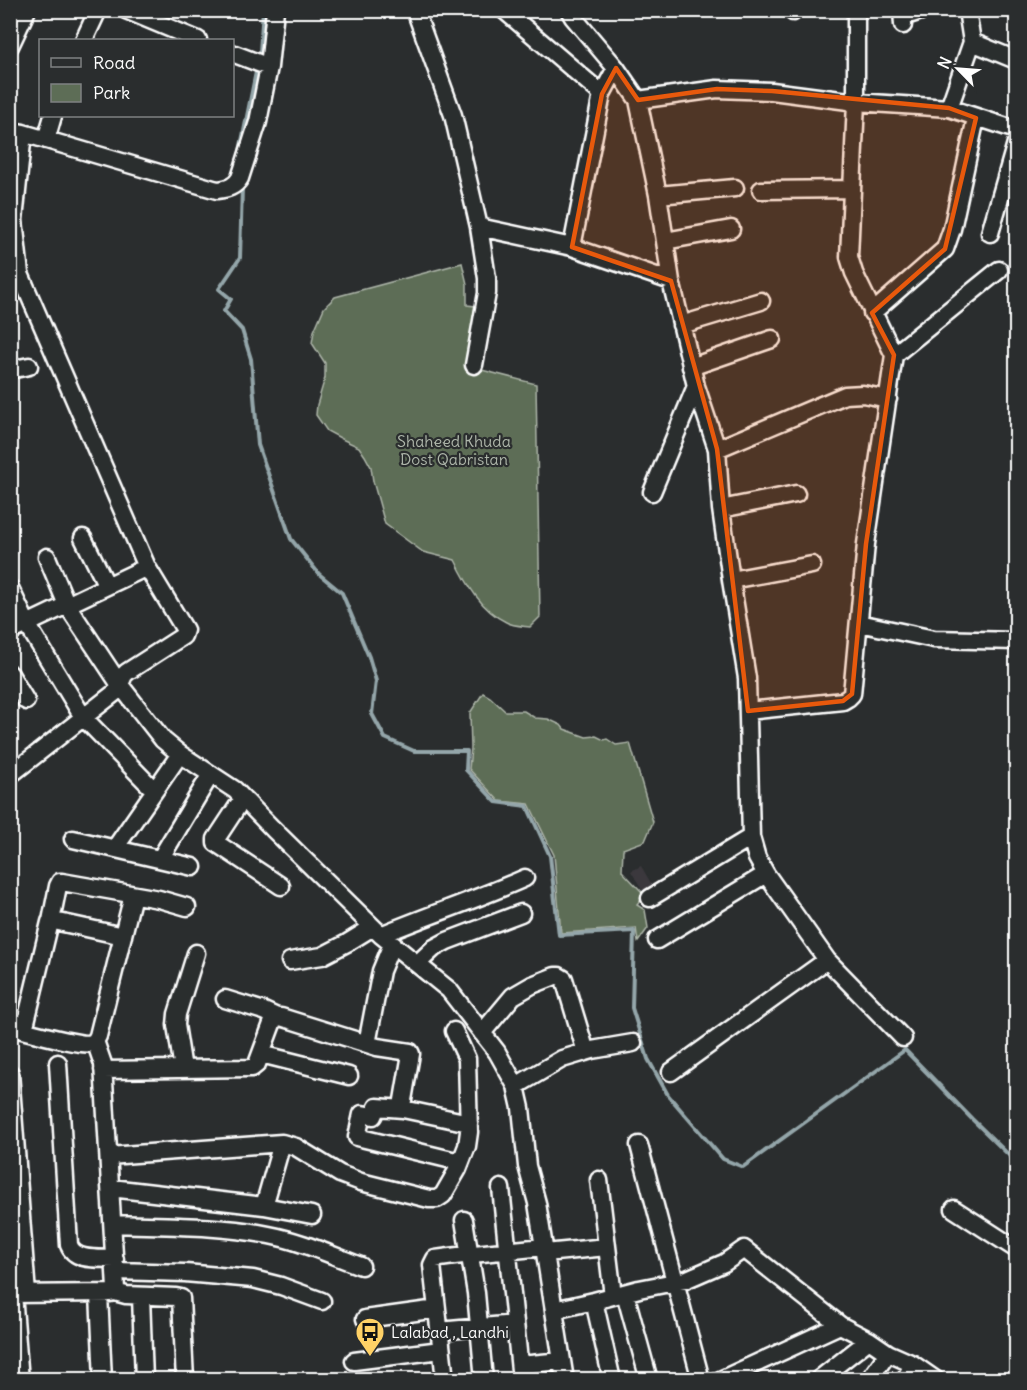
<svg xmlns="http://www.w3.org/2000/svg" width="1027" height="1390" viewBox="0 0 1027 1390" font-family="Delius,sans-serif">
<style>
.built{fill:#3b393d}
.green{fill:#5d6d56;stroke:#aeb6aa;stroke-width:1.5}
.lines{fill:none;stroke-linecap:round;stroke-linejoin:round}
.stream{stroke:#94a6aa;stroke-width:4}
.minor-casing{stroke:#fff;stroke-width:21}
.minor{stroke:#2a2d2e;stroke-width:16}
.marked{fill:#e8590c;fill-opacity:0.2;stroke:#e8590c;stroke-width:4.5;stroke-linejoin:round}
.labels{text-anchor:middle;stroke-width:4.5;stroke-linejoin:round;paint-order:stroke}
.park-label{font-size:16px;fill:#aeb6aa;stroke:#2a2d2e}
.poi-label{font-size:16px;fill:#fff;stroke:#2a2d2e;text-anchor:start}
</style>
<rect width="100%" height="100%" fill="#2a2d2e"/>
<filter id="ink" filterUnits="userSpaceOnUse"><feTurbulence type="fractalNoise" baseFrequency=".0167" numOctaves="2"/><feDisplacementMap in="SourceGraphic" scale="12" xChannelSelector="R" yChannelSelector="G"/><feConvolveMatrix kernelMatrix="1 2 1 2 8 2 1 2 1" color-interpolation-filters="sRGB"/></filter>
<g filter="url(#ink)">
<path class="built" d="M641 866 652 885 643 891 631 871Z"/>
<path class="green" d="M462 263 467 284V305L475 306 466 366 536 384 540 617 530 627C522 626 513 626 506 622 481 610 467 584 455 560L423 552 385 524 373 481 371 467 365 456 359 447 344 440 327 431 316 415 317 405 325 378V363L312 343 314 331 324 308 335 297Z
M483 693 490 697 505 711H524L535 718 548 719 561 725 564 729 586 737 596 736 604 740 607 739 616 745 630 743 653 822 645 841 623 849 622 871 641 891 643 897 637 905 645 910 648 928 638 942 636 928 561 933 554 855 529 804 499 801 469 769 471 748 470 713Z"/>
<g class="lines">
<path class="stream" d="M260 52 263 10
M240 151 257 67
M242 187 240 258 219 289 231 299 224 311 242 330 251 359 258 445 291 539 319 574 342 593 369 657 376 681 372 714 385 738 414 751H467L466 770 496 802 527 806 550 856 559 935 634 931 632 1008 648 1059 668 1095 723 1159 743 1167 905 1050 972 1119 1016 1162"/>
<g class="minor-casing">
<path id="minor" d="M126 10 198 40
M415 10 453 115 479 227 487 278V293L474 365
M504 10 602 94
M569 10 573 17 616 68 638 100 658 195 671 281 696 386 717 449 721 509 731 580 747 678 751 837 757 858 766 874 827 960 903 1038
M902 10 903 25
M793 12V10
M912 14 924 10
M84 40 98 10
M972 42 1016 60
M10 46 27 10
M232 53 269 67
M638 100 717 89 772 91 856 102 949 108 1016 130
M949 108 972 42 967 10
M10 131 23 133 217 190C227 189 235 187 240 178L258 122 269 67 275 10
M46 140 53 116
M761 190 852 189
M658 195 735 188
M479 227 572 247 671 281
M990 233 1016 143
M665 241 731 229
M572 247 602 94 616 68
M872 313 945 249 952 229 976 118
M681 325 761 301
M894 355 999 270
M691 367 772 339
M10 370 29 366
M717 449 845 395 863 394 888 399
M652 492 696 386
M721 509 796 494
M83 538 107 586
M47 557 67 605 120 685 163 740 180 754 235 790 273 829 381 935 449 990 497 1052 516 1086 521 1108 527 1166 537 1203 565 1380
M731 580 812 565
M10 588 27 624 83 717 154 790
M859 623 934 639 1016 641
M10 632 147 567
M10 674 26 701
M748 711 843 701 848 698 852 694 866 544 894 355 854 273 849 257 856 102V10
M10 775 117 691 124 675 127 672 183 636 185 630 147 567 20 274 14 220 23 133
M243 798 216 839V843L281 886
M73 839 193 867
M115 848 180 754
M160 859 211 774
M650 898 751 837
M51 921 58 886 60 882H62L159 899 187 907
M381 935C429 915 478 899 525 878
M657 940 766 874
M290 961 322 956 347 943 373 927
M417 964 434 948 447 941 521 913
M225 999 264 1011 277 1017
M10 1027C24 1030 82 1047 92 1043 96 1041 96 1039 98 1036L133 895
M24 1030 50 922 54 921 123 936
M482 1033 513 996 532 985 555 976H559L564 979 586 1052
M367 1044 381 971 392 944
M261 1054 349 1076
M58 1063 69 1245C75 1262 100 1258 115 1259
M183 1069 176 1025 177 1014 196 953
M103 1070 252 1068 257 1064 273 1021 277 1017H281L377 1047 410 1052 411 1054 402 1106 403 1109 469 1123
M671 1072 827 960
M10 1073 27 1294
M516 1086 562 1059 592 1050 633 1043
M403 1109 377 1107 373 1116 362 1114 357 1137 460 1162
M639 1145 701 1380
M109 1156 282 1143 296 1147 340 1174 361 1182 429 1199H437L443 1195 458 1169 467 1146 469 1132 467 1059 454 1031
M599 1180 613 1296
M111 1188 264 1206 312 1215
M501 1188 521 1380
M264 1206 282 1143
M954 1209 1016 1249
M464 1220 476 1293 484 1380
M113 1224C165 1226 219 1225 269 1235 301 1241 331 1255 361 1266
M545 1253 607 1247
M116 1271 185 1273 253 1279 281 1286 322 1301
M115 1292 126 1295 176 1297 181 1298 185 1380
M625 1293 649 1380
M10 1294 110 1293 115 1292 116 1289 103 1064 95 1041
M13 1294 20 1380
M99 1294 103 1380
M141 1296 144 1380
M594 1301 612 1380
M554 1310 594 1301 639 1289 685 1280 724 1263 744 1249 840 1325 869 1340 888 1353 913 1364 936 1380
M365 1319 437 1309
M439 1331 515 1324
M354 1361 441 1350
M520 1365 562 1361
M445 1380 432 1265 435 1259C471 1253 508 1251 544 1247
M720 1380 840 1325
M818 1380 869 1340
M869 1380 888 1353
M905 1380 913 1364"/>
</g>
<use href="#minor" class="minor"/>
</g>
</g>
<path class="marked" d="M616 68 638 100 717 89 772 91 949 108 976 118 945 249 872 313 894 355 866 544 852 694 843 701 748 711 717 449 671 281 572 247 602 94Z"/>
<defs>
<g id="bus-pin" transform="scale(1.5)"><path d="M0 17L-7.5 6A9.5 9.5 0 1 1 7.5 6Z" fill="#ffd166" stroke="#2a2d2e"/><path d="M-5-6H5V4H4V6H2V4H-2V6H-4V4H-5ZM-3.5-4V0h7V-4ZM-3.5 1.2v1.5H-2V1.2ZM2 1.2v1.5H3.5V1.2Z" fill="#111"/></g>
</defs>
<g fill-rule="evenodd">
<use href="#bus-pin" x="370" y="1332"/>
</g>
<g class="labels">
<g class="park-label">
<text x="454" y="447">Shaheed Khuda<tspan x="454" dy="18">Dost Qabristan</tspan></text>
</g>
<g class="poi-label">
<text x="391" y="1338">Lalabad , Landhi</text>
</g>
</g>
<rect width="1027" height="1390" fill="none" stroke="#2a2d2e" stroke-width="36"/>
<rect x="18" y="18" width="991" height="1354" fill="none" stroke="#fff" stroke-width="2" filter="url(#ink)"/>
<rect x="39" y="39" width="195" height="78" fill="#2a2d2e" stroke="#7f8182" stroke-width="1.5"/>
<rect x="51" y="58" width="30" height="9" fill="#2a2d2e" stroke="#7f8182" stroke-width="1.5"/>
<text x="93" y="69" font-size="18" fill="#ffffff">Road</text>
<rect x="51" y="84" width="30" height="18" fill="#5d6d56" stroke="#7f8182" stroke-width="1.5"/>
<text x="93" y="99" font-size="18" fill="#ffffff">Park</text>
<g transform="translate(958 69) rotate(295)" stroke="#2a2d2e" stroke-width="4.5" paint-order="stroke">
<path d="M0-4.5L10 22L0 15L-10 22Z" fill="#ffffff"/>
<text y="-9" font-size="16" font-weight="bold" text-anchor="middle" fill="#ffffff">N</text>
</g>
</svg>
